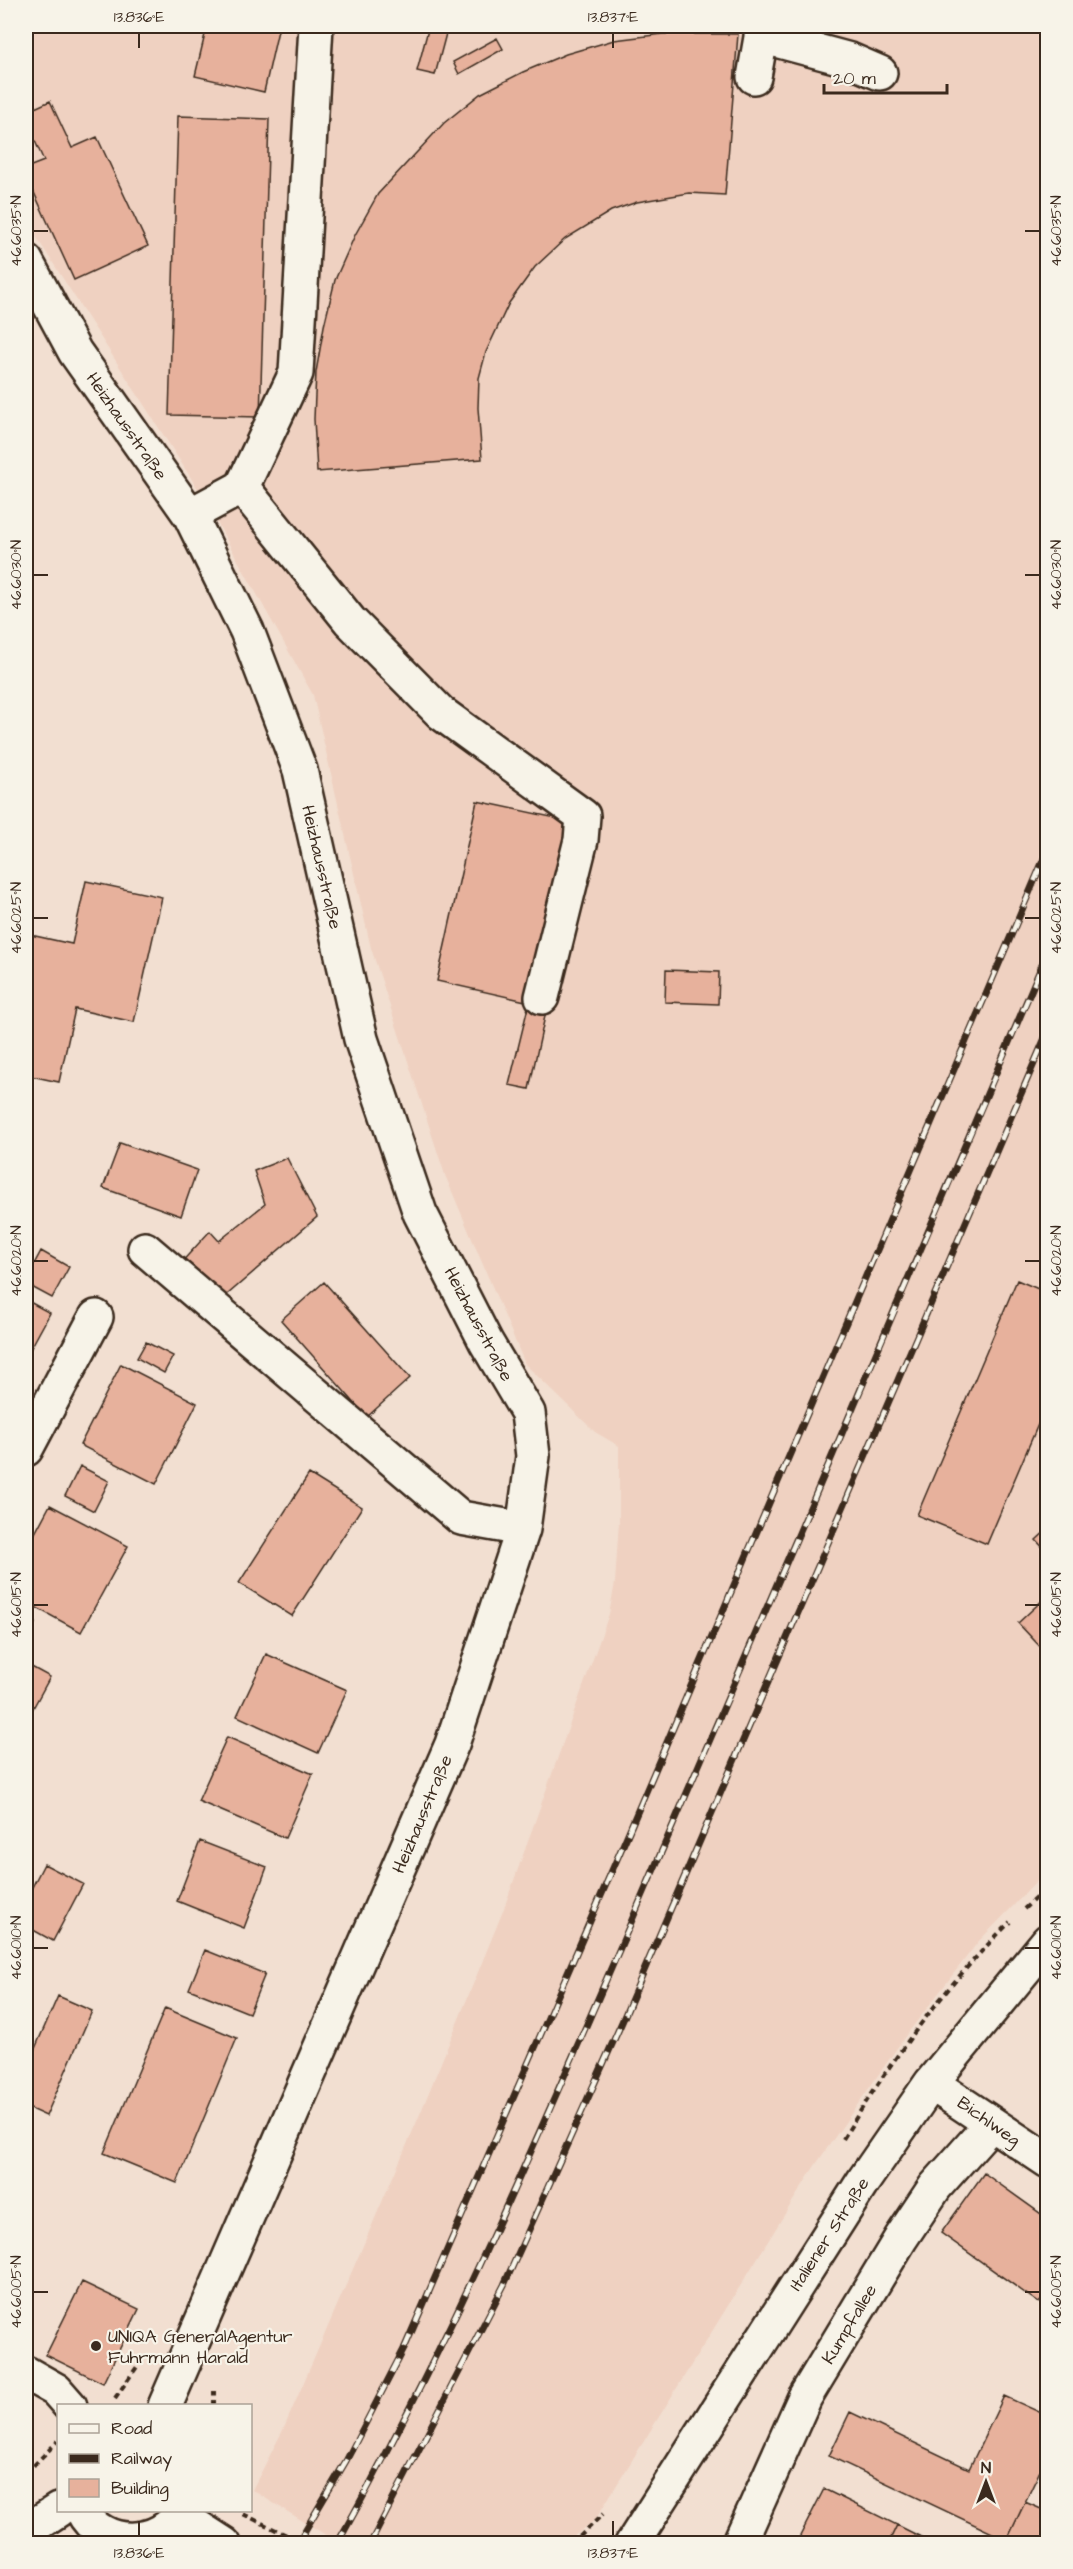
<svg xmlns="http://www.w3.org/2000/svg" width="1073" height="2569" viewBox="0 0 1073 2569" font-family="'Architects Daughter',sans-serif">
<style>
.built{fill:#efd1c1}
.building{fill:#e7b19c;stroke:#3b2a1e;stroke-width:1.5}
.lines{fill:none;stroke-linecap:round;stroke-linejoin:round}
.minor-casing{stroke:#3b2a1e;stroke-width:38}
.path{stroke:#3b2a1e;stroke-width:4;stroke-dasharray:6 4.5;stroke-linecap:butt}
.minor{stroke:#f7f3e8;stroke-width:33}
.rail-casing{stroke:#3b2a1e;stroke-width:7}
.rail{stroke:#f7f3e8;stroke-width:4.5;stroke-dasharray:14;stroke-linecap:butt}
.path-bridge{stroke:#3b2a1e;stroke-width:4;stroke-dasharray:6 4.5;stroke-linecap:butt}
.ticks{fill:none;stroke:#3b2a1e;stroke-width:2}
.poi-dot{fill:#3b2a1e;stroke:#f7f3e8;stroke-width:2}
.labels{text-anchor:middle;stroke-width:4.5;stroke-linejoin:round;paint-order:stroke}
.street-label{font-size:18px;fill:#3b2a1e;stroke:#f7f3e8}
.poi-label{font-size:18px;fill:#3b2a1e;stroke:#f7f3e8;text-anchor:start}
.neatline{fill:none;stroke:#3b2a1e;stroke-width:2}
.ticks-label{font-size:15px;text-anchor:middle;fill:#3b2a1e}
</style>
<rect width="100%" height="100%" fill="#f2dfd1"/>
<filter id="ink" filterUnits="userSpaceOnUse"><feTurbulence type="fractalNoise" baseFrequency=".0167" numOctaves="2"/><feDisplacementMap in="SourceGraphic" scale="12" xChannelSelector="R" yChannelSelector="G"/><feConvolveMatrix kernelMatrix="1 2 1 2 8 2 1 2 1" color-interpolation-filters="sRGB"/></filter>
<g filter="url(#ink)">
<path class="built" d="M26 26H1047V1871L978 1942 904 2038 814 2167 595 2520 565 2543H339L252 2490 284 2428 418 2119 503 1911 609 1614 615 1583 619 1522V1446L595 1432 525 1364 445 1175 371 948 313 695 200 492 26 221Z"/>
<path class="building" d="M207 26H279L264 92 195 76Z
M429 26H448L435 75 417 71Z
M663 34H738L725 195 689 193 637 202 611 211 565 239 535 267 509 303 486 352 479 378 478 408 482 459 317 472 314 419 316 372 324 326 335 280 355 235 378 194 444 123 480 94 523 72 566 54 614 40Z
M497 38 503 49 459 74 453 62Z
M50 101 72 148 97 137 148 246 74 280 26 175V168L44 161 26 121V112Z
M178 116 269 119 260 417 169 415Z
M477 801 570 821 530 1002 437 981Z
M86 881 162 897 134 1022 75 1009 59 1082 26 1075V934L72 944Z
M666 970 719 972 718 1004 665 1002Z
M529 1003 547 1007 529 1089 509 1085Z
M120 1143 197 1170 181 1216 103 1188Z
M287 1158 317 1217 213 1307 178 1266 210 1231 219 1241 265 1204 254 1171Z
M41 1251 69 1267 52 1298 26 1284V1279Z
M1017 1280 1048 1293V1401L987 1544 917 1515Z
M324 1282 410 1378 367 1417 281 1320Z
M26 1300 50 1313 26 1357Z
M146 1342 173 1356 164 1373 137 1358Z
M121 1364 197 1403 156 1484 80 1445Z
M80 1466 109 1481 94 1511 65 1496Z
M309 1474 362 1507 292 1616 239 1583Z
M50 1505 128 1546 81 1632 26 1602V1550Z
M1048 1529V1553L1036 1540Z
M1048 1595V1655L1018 1623Z
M26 1618 35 1623 27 1640 26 1639Z
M266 1654 347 1690 318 1753 237 1716Z
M26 1664 50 1677 26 1721Z
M227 1737 313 1774 285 1838 198 1801Z
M200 1841 267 1867 244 1928 177 1901Z
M44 1864 83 1884 53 1941 26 1926V1899Z
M205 1950 265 1974 249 2013 189 1989Z
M58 1996 92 2011 46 2116 26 2107V2069Z
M165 2008 237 2038 177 2183 104 2153Z
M984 2173 1048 2219V2292L1039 2303 941 2233Z
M82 2282 139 2309 103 2383 46 2355Z
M1004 2396 1048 2416V2454L1007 2540 829 2456 850 2412 969 2469Z
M824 2489 897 2525 888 2544H796Z
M1025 2502 1048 2512V2534L1043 2544H1014L1007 2540Z
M897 2525 935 2544H888Z"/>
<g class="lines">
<g class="minor-casing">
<path id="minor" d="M761 36 850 60 880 73
M754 77 763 26
M26 261 75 352 190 515 247 631 300 770 361 1039 420 1213 486 1342 528 1413 533 1456 523 1529 452 1744 165 2406
M242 487 350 621 441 713 583 816 581 840 542 997
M190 515 242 487 296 373 316 26
M145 1249 461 1518 523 1529
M26 1449 96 1317
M931 2083 1048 2161
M26 2373 56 2390 70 2406
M82 2510C101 2550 162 2548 182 2510
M179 2515 224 2544
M26 2531 58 2510
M632 2544 864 2180 931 2083 1048 1941
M739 2544 805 2397 901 2238 935 2187 991 2124"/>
</g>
<path class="path" d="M1024 1909 1048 1886
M843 2139C890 2061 945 1986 1010 1922
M115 2398 139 2364
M214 2406V2391
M26 2473 58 2441
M572 2544 603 2514"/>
<use href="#minor" class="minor"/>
<g class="rail-casing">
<path id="rail" d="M297 2544 346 2461 404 2349 627 1836 1048 849
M337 2544C463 2320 562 2081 664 1846 793 1548 921 1250 1048 951
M370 2544 504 2285 622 2022 1048 1031"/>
</g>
<use href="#rail" class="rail"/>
<path class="path-bridge" d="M243 2514 305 2544"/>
</g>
</g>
<path class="ticks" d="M139 33V48M613 33V48M33 231H48M1025 231H1040M33 575H48M1025 575H1040M33 918H48M1025 918H1040M33 1261H48M1025 1261H1040M33 1605H48M1025 1605H1040M33 1948H48M1025 1948H1040M33 2292H48M1025 2292H1040M139 2521V2536M613 2521V2536"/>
<circle class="poi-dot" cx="96" cy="2346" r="6"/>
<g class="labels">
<g class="street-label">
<text transform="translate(127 426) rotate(55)" y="6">Heizhausstraße</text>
<text transform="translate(322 867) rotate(77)" y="6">Heizhausstraße</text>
<text transform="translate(479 1324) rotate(62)" y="6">Heizhausstraße</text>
<text transform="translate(422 1814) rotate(-67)" y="6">Heizhausstraße</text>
<text transform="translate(989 2121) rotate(35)" y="6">Bichlweg</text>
<text transform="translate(829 2234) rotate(-57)" y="6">Italiener Straße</text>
<text transform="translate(849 2324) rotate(-59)" y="6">Kumpfallee</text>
</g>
<g class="poi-label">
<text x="108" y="2342">UNIQA GeneralAgentur<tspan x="108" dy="21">Fuhrmann Harald</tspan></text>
</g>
</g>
<rect width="1073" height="2569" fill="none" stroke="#f7f3e8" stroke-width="66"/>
<rect x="57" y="2404" width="195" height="108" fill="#f7f3e8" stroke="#aca397" stroke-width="1.5"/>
<rect x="69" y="2424" width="30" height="9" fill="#f7f3e8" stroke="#aca397" stroke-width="1.5"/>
<text x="111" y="2434" font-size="18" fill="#3b2a1e">Road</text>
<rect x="69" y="2454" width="30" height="9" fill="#3b2a1e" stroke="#aca397" stroke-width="1.5"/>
<text x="111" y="2464" font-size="18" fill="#3b2a1e">Railway</text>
<rect x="69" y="2479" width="30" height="18" fill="#e7b19c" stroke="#aca397" stroke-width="1.5"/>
<text x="111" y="2494" font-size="18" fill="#3b2a1e">Building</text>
<g transform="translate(986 2482)" stroke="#f7f3e8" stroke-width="4.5" paint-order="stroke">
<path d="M0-4.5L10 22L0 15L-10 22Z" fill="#3b2a1e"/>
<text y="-9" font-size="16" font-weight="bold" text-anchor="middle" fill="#3b2a1e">N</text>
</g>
<path d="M824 84v9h123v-9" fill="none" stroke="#3b2a1e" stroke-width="3"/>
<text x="833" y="84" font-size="18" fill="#3b2a1e" stroke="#f7f3e8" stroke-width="4.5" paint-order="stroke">20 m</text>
<rect x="33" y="33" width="1007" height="2503" class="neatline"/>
<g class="ticks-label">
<text x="139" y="22">13.836°E</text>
<text x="613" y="22">13.837°E</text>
<text transform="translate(16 231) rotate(-90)" y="5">46.6035°N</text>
<text transform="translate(1056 231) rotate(-90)" y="5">46.6035°N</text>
<text transform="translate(16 575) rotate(-90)" y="5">46.6030°N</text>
<text transform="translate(1056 575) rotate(-90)" y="5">46.6030°N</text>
<text transform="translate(16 918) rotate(-90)" y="5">46.6025°N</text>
<text transform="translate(1056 918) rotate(-90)" y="5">46.6025°N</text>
<text transform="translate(16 1261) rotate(-90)" y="5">46.6020°N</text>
<text transform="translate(1056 1261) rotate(-90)" y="5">46.6020°N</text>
<text transform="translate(16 1605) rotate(-90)" y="5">46.6015°N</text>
<text transform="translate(1056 1605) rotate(-90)" y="5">46.6015°N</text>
<text transform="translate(16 1948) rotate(-90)" y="5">46.6010°N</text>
<text transform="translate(1056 1948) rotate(-90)" y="5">46.6010°N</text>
<text transform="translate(16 2292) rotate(-90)" y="5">46.6005°N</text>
<text transform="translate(1056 2292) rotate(-90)" y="5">46.6005°N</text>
<text x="139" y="2558">13.836°E</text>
<text x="613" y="2558">13.837°E</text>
</g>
</svg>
